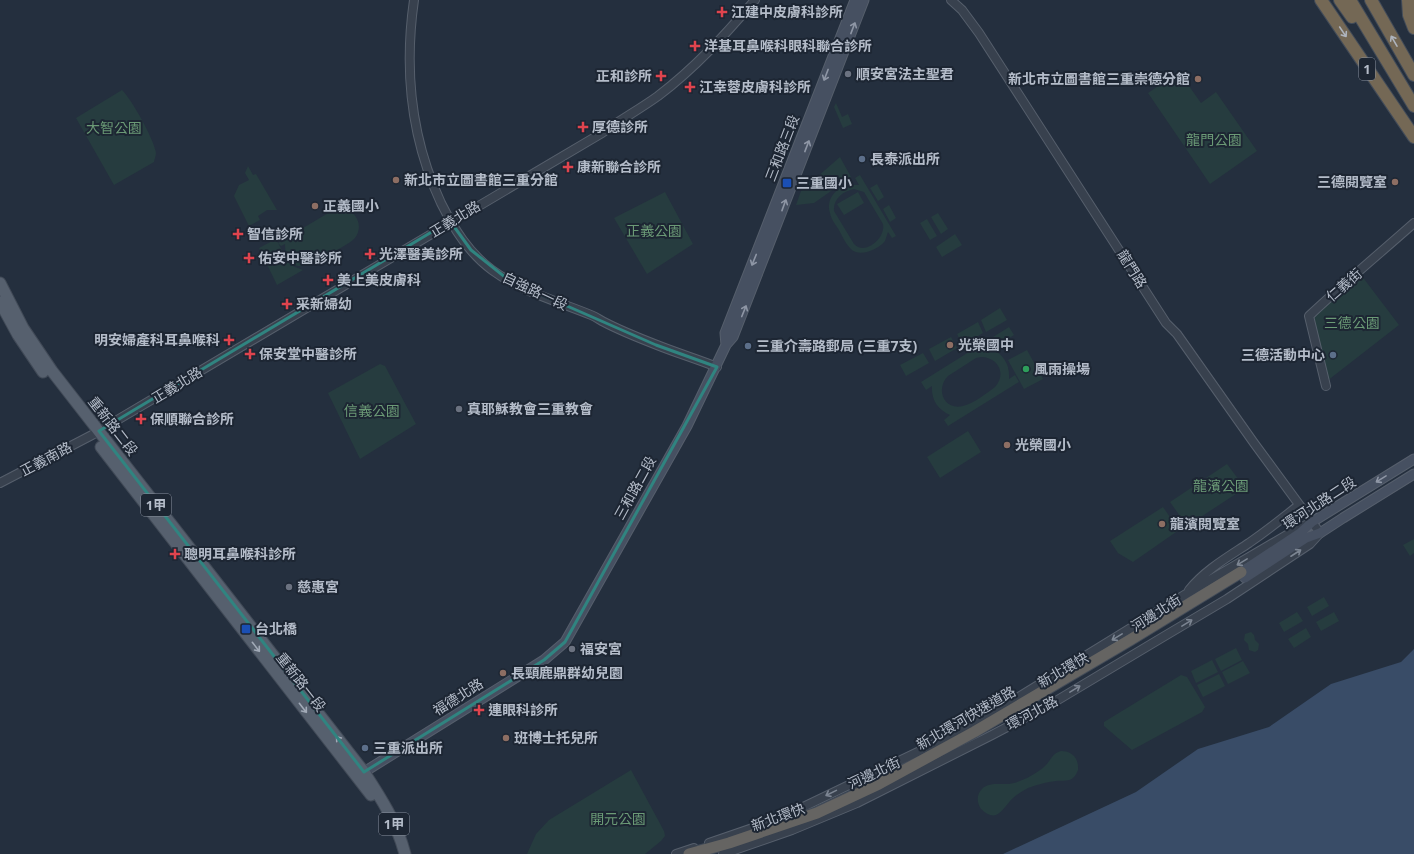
<svg xmlns="http://www.w3.org/2000/svg" width="1414" height="854" viewBox="0 0 1414 854" font-family="'Noto Sans','Noto Sans TC',sans-serif">
<style>
.green{fill:#263c3f;fill-rule:evenodd}
.water{fill:#394c67}
.lines{fill:none;stroke-linecap:round;stroke-linejoin:round}
.tertiary-casing{stroke:#565f6c;stroke-width:10}
.secondary-casing{stroke:#565f6c;stroke-width:11}
.primary-casing{stroke:#414a57;stroke-width:13}
.trunk-casing{stroke:#434c59;stroke-width:13}
.motorway-casing{stroke:#434c59;stroke-width:14}
.tertiary{stroke:#38414e;stroke-width:8}
.secondary{stroke:#465061;stroke-width:9}
.primary{stroke:#56606e;stroke-width:11}
.trunk{stroke:#656462;stroke-width:11}
.motorway{stroke:#746855;stroke-width:12}
.oneway{stroke:#8e96a5}
.oneway2{stroke:#aeb4bd}
.oneway3{stroke:#7c8592}
.oneway4{stroke:#a1aab7}
.marked{fill:none;stroke:#308480;stroke-width:3;stroke-linejoin:round}
.health-dot{fill:#e0444e;stroke:#1d2633;stroke-width:1.5}
.worship-dot{fill:#6b7280;stroke:#1d2633;stroke-width:1.5}
.education-dot{fill:#8d6e63;stroke:#1d2633;stroke-width:1.5}
.service-dot{fill:#5c6f8a;stroke:#1d2633;stroke-width:1.5}
.transit-dot{fill:#1a4fb4;stroke:#1d2633;stroke-width:1.5}
.leisure-dot{fill:#2e9e5b;stroke:#1d2633;stroke-width:1.5}
.labels{text-anchor:middle;stroke-width:4;stroke-linejoin:round;paint-order:stroke}
.shield{fill:#1d2633;stroke:#878f9c;stroke-width:1}
.shield-label{font-size:13px;font-weight:bold;fill:#b4bcc9}
.poi-label{font-size:14px;font-weight:bold;fill:#b4bcc9;stroke:#1d2633;text-anchor:start}
.park-label{font-size:14px;fill:#6b9a76;stroke:#1d2633}
.street-label{font-size:14px;fill:#b4bcc9;stroke:#1d2633}
</style>
<rect width="100%" height="100%" fill="#242f3e"/>
<path class="green" d="M1179 72 1201 103 1216 92 1257 151 1210 184 1148 93Z
M122 90C132 100 154 139 156 153 156 156 154 160 154 162L114 185 76 118Z
M836 103 842 117 848 114 852 124 843 128 834 107Z
M840 157 851 177 814 203 796 205 801 191Z
M248 166 253 175 256 174 277 210H267L258 216 260 220 249 226 234 196 239 185 249 180 245 173Z
M860 175 896 236 892 238 888 232C887 235 886 238 885 241 879 249 861 257 852 250 847 246 843 238 840 232 837 226 831 220 830 213 826 202 833 191 844 186 849 184 854 185 859 185L855 178ZM854 189 864 192 883 224C886 238 865 256 854 244L834 211C833 199 843 191 854 189Z
M877 184 884 197 878 201 870 188Z
M665 192 693 244 647 274 614 218Z
M858 192 864 203 844 215 837 204Z
M350 200 352 204 346 209C358 214 363 227 355 238 349 244 340 248 333 252 322 258 303 274 290 262 286 257 285 251 285 244L281 246 278 243 290 265 303 270 277 285 259 248 276 239 278 243Z
M889 205 896 218 890 222 883 209Z
M938 213 948 229 941 234 931 217Z
M927 219 937 236 930 240 920 223Z
M955 234 962 245 942 257 936 247Z
M1361 275 1399 325 1327 381 1312 318Z
M1000 308 1007 320 986 332 981 320Z
M978 322 983 333 963 345 957 334Z
M1009 327 1014 335 992 349C1004 355 1010 365 1009 379L1015 375 1019 382 948 426 944 420 950 415C938 410 931 400 932 386L926 390 921 382ZM981 357C998 357 1007 374 995 387 987 393 973 404 963 406 944 411 935 389 948 376L976 358Z
M951 337 957 348 935 361 929 349Z
M1027 350 1043 379 1024 389 1008 360Z
M923 353 929 363 906 376 900 365Z
M380 364 385 366 416 424 360 459 328 393Z
M968 431 981 452 940 478 927 457Z
M1227 464 1245 488 1187 526 1170 502Z
M1163 507 1179 530 1133 562 1118 553 1110 541Z
M1414 539V553L1410 556 1403 545Z
M1324 597 1329 606 1312 616 1307 607Z
M1297 612 1303 621 1284 632 1279 623Z
M1334 612 1339 621 1321 631 1316 622Z
M1306 628 1311 637 1294 648 1288 639Z
M1251 632 1254 635 1255 640 1259 644 1258 650 1255 652 1249 650 1248 644 1244 640 1245 634Z
M1236 648 1242 660 1221 671 1215 659Z
M1212 660 1218 672 1196 683 1191 671Z
M1243 661 1250 673 1228 684 1222 672Z
M1219 674 1225 686 1203 697 1197 685Z
M1181 675 1187 677 1205 707 1202 712 1132 750 1104 726V722Z
M1061 751C1072 751 1079 758 1078 770 1073 783 1067 780 1056 781 1047 782 1036 785 1028 788 1023 791 1017 794 1013 798 1003 807 998 825 981 809 977 803 976 795 982 789 990 781 1004 786 1014 783 1025 780 1035 774 1044 767 1051 761 1051 754 1061 751Z
M631 770 664 831 665 836 661 841 645 854H527L536 834 549 820Z"/>
<path class="water" d="M1414 649V854H1003L1136 792 1198 749 1269 727 1331 684 1401 662Z"/>
<g class="lines">
<g class="tertiary-casing">
<path id="tertiary" d="M414 0C404 70 411 139 441 203 454 229 469 253 492 270 522 292 557 301 591 315 596 317 600 320 604 322 621 331 639 338 657 345 677 353 697 359 717 367
M1326 386 1309 316C1343 284 1379 254 1414 223
M0 483 92 435 602 133C620 120 640 109 658 96 695 68 725 35 755 0
M1189 590C1205 570 1228 557 1249 543 1266 531 1283 518 1299 505
M709 843 776 820 949 737 983 719 1186 594 1297 529 1308 524
M676 854 694 848
M723 854 792 830 857 803 992 735 1051 704 1163 637 1227 599 1310 544 1320 533 1254 443 1177 334 1166 323 979 33 962 10 951 0"/>
</g>
<g class="secondary-casing">
<path id="secondary" d="M726 345 725 333 855 0
M1241 572 1300 533 1312 522 1414 459
M1245 578 1306 538 1320 533 1343 518 1414 474
M364 772 544 660 565 642 687 426 726 345 733 337 864 0"/>
</g>
<g class="primary-casing">
<path id="primary" d="M0 283 23 328 52 371 364 772C381 798 397 823 405 854
M0 302 18 335 43 372
M101 447 371 795"/>
</g>
<g class="trunk-casing">
<path id="trunk" d="M689 854 729 843 817 813 879 784 974 732 1130 640 1241 572"/>
</g>
<g class="motorway-casing">
<path id="motorway" d="M1321 0 1414 137
M1340 0 1352 17
M1350 0 1414 106
M1371 0 1414 75
M1408 0 1409 15 1414 28"/>
</g>
<use href="#tertiary" class="tertiary"/>
<use href="#secondary" class="secondary"/>
<use href="#primary" class="primary"/>
<use href="#trunk" class="trunk"/>
<use href="#motorway" class="motorway"/>
</g>
<defs><path id="oneway-shaft" d="M-6 0H5M1.5-3L5.5 0L1.5 3" fill="none" stroke-width="1.6" stroke-linecap="round" stroke-linejoin="round"/></defs>
<g class="oneway">
<use href="#oneway-shaft" transform="translate(853 28) rotate(-69)"/>
<use href="#oneway-shaft" transform="translate(826 75) rotate(111)"/>
<use href="#oneway-shaft" transform="translate(807 146) rotate(-69)"/>
<use href="#oneway-shaft" transform="translate(784 205) rotate(-70)"/>
<use href="#oneway-shaft" transform="translate(754 260) rotate(112)"/>
<use href="#oneway-shaft" transform="translate(744 311) rotate(-68)"/>
<use href="#oneway-shaft" transform="translate(1381 479) rotate(148)"/>
</g>
<g class="oneway2">
<use href="#oneway-shaft" transform="translate(1343 32) rotate(56)"/>
<use href="#oneway-shaft" transform="translate(1394 41) rotate(-120)"/>
</g>
<g class="oneway3">
<use href="#oneway-shaft" transform="translate(1296 553) rotate(-33)"/>
<use href="#oneway-shaft" transform="translate(1242 562) rotate(149)"/>
<use href="#oneway-shaft" transform="translate(1187 623) rotate(-31)"/>
<use href="#oneway-shaft" transform="translate(1117 637) rotate(149)"/>
<use href="#oneway-shaft" transform="translate(1075 689) rotate(-31)"/>
<use href="#oneway-shaft" transform="translate(831 793) rotate(154)"/>
</g>
<g class="oneway4">
<use href="#oneway-shaft" transform="translate(256 647) rotate(52)"/>
<use href="#oneway-shaft" transform="translate(303 708) rotate(52)"/>
<use href="#oneway-shaft" transform="translate(340 741) rotate(-128)"/>
</g>
<path class="marked" d="M450 221 471 250 510 281 656 345 717 367 565 642 544 660 364 772 99 431Z"/>
<g class="health-dot">
<path d="M720 6h4v4h4v4h-4v4h-4v-4h-4v-4h4z"/>
<path d="M693 40h4v4h4v4h-4v4h-4v-4h-4v-4h4z"/>
<path d="M659 70h4v4h4v4h-4v4h-4v-4h-4v-4h4z"/>
<path d="M688 81h4v4h4v4h-4v4h-4v-4h-4v-4h4z"/>
<path d="M581 121h4v4h4v4h-4v4h-4v-4h-4v-4h4z"/>
<path d="M566 161h4v4h4v4h-4v4h-4v-4h-4v-4h4z"/>
<path d="M236 228h4v4h4v4h-4v4h-4v-4h-4v-4h4z"/>
<path d="M368 248h4v4h4v4h-4v4h-4v-4h-4v-4h4z"/>
<path d="M247 252h4v4h4v4h-4v4h-4v-4h-4v-4h4z"/>
<path d="M326 274h4v4h4v4h-4v4h-4v-4h-4v-4h4z"/>
<path d="M285 298h4v4h4v4h-4v4h-4v-4h-4v-4h4z"/>
<path d="M227 334h4v4h4v4h-4v4h-4v-4h-4v-4h4z"/>
<path d="M248 348h4v4h4v4h-4v4h-4v-4h-4v-4h4z"/>
<path d="M139 413h4v4h4v4h-4v4h-4v-4h-4v-4h4z"/>
<path d="M173 548h4v4h4v4h-4v4h-4v-4h-4v-4h4z"/>
<path d="M477 704h4v4h4v4h-4v4h-4v-4h-4v-4h4z"/>
</g>
<g class="worship-dot">
<circle cx="848" cy="74" r="4"/>
<circle cx="459" cy="409" r="4"/>
<circle cx="289" cy="587" r="4"/>
<circle cx="572" cy="649" r="4"/>
</g>
<g class="education-dot">
<circle cx="1198" cy="79" r="4"/>
<circle cx="396" cy="180" r="4"/>
<circle cx="1395" cy="182" r="4"/>
<circle cx="315" cy="206" r="4"/>
<circle cx="950" cy="345" r="4"/>
<circle cx="1007" cy="445" r="4"/>
<circle cx="1162" cy="524" r="4"/>
<circle cx="503" cy="673" r="4"/>
<circle cx="506" cy="738" r="4"/>
</g>
<g class="service-dot">
<circle cx="862" cy="159" r="4"/>
<circle cx="748" cy="346" r="4"/>
<circle cx="1333" cy="355" r="4"/>
<circle cx="365" cy="748" r="4"/>
</g>
<g class="transit-dot">
<rect x="782" y="178" width="10" height="10" rx="2"/>
<rect x="241" y="624" width="10" height="10" rx="2"/>
</g>
<circle class="leisure-dot" cx="1026" cy="369" r="4"/>
<g class="labels">
<g class="shield">
<rect x="1359" y="58" width="16" height="22" rx="3"/>
<rect x="141" y="494" width="30" height="22" rx="3"/>
<rect x="379" y="813" width="30" height="22" rx="3"/>
</g>
<g class="shield-label">
<text x="1367" y="74">1</text>
<text x="156" y="510">1甲</text>
<text x="394" y="829">1甲</text>
</g>
<g class="poi-label">
<text x="731" y="17">江建中皮膚科診所</text>
<text x="704" y="51">洋基耳鼻喉科眼科聯合診所</text>
<text x="856" y="79">順安宮法主聖君</text>
<text x="652" y="81" text-anchor="end">正和診所</text>
<text x="1190" y="84" text-anchor="end">新北市立圖書館三重崇德分館</text>
<text x="699" y="92">江幸蓉皮膚科診所</text>
<text x="592" y="132">厚德診所</text>
<text x="870" y="164">長泰派出所</text>
<text x="577" y="172">康新聯合診所</text>
<text x="404" y="185">新北市立圖書館三重分館</text>
<text x="1387" y="187" text-anchor="end">三德閱覽室</text>
<text x="796" y="188">三重國小</text>
<text x="323" y="211">正義國小</text>
<text x="247" y="239">智信診所</text>
<text x="379" y="259">光澤醫美診所</text>
<text x="258" y="263">佑安中醫診所</text>
<text x="337" y="285">美上美皮膚科</text>
<text x="296" y="309">采新婦幼</text>
<text x="220" y="345" text-anchor="end">明安婦產科耳鼻喉科</text>
<text x="958" y="350">光榮國中</text>
<text x="756" y="351">三重介壽路郵局 (三重7支)</text>
<text x="259" y="359">保安堂中醫診所</text>
<text x="1325" y="360" text-anchor="end">三德活動中心</text>
<text x="1034" y="374">風雨操場</text>
<text x="467" y="414">真耶穌教會三重教會</text>
<text x="150" y="424">保順聯合診所</text>
<text x="1015" y="450">光榮國小</text>
<text x="1170" y="529">龍濱閱覽室</text>
<text x="184" y="559">聰明耳鼻喉科診所</text>
<text x="297" y="592">慈惠宮</text>
<text x="255" y="634">台北橋</text>
<text x="580" y="654">福安宮</text>
<text x="511" y="678">長頸鹿鼎群幼兒園</text>
<text x="488" y="715">連眼科診所</text>
<text x="514" y="743">班博士托兒所</text>
<text x="373" y="753">三重派出所</text>
</g>
<g class="park-label">
<text x="114" y="133">大智公園</text>
<text x="1214" y="145">龍門公園</text>
<text x="654" y="236">正義公園</text>
<text x="1352" y="328">三德公園</text>
<text x="372" y="416">信義公園</text>
<text x="1221" y="491">龍濱公園</text>
<text x="618" y="824">開元公園</text>
</g>
<g class="street-label">
<text transform="translate(782 148) rotate(-69)" y="5">三和路三段</text>
<text transform="translate(455 219) rotate(-31)" y="5">正義北路</text>
<text transform="translate(1132 269) rotate(58)" y="5">龍門路</text>
<text transform="translate(1344 285) rotate(-41)" y="5">仁義街</text>
<text transform="translate(535 291) rotate(25)" y="5">自強路一段</text>
<text transform="translate(177 385) rotate(-31)" y="5">正義北路</text>
<text transform="translate(113 426) rotate(52)" y="5">重新路二段</text>
<text transform="translate(46 459) rotate(-28)" y="5">正義南路</text>
<text transform="translate(635 488) rotate(-61)" y="5">三和路二段</text>
<text transform="translate(1319 503) rotate(-33)" y="5">環河北路二段</text>
<text transform="translate(1156 613) rotate(-32)" y="5">河邊北街</text>
<text transform="translate(1063 670) rotate(-30)" y="5">新北環快</text>
<text transform="translate(301 682) rotate(52)" y="5">重新路一段</text>
<text transform="translate(458 697) rotate(-32)" y="5">福德北路</text>
<text transform="translate(1032 713) rotate(-28)" y="5">環河北路</text>
<text transform="translate(966 718) rotate(-30)" y="5">新北環河快速道路</text>
<text transform="translate(874 773) rotate(-25)" y="5">河邊北街</text>
<text transform="translate(778 817) rotate(-20)" y="5">新北環快</text>
</g>
</g>
</svg>
